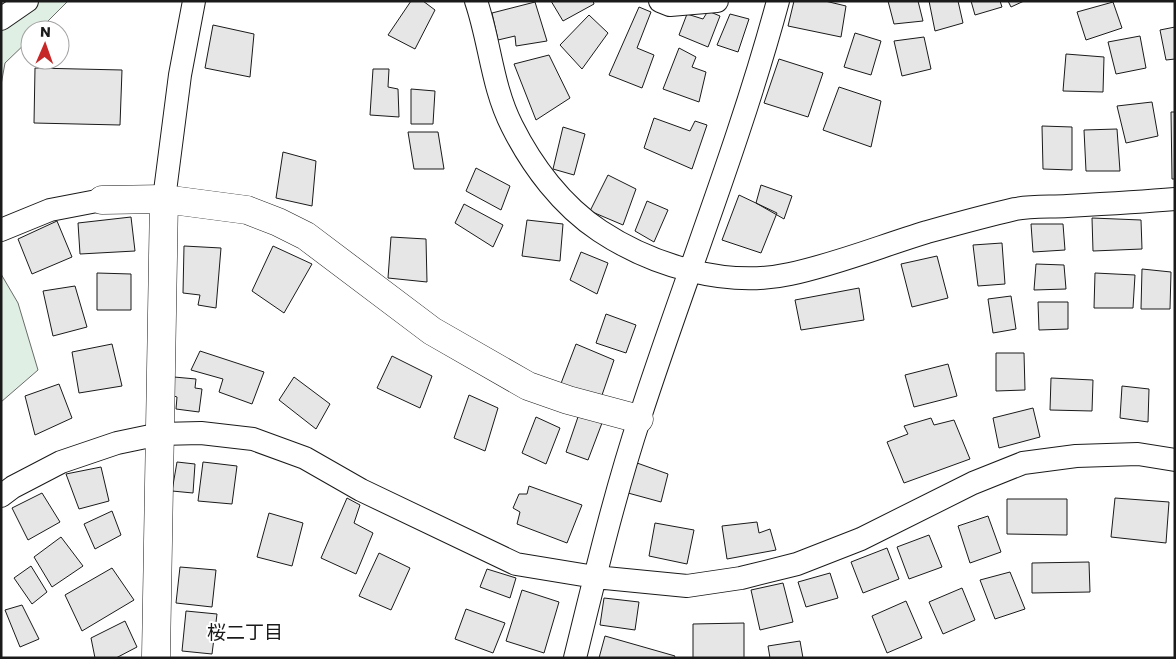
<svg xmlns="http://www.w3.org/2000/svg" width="1176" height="659" viewBox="0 0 1176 659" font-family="Poppins,'Noto Sans JP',sans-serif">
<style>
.green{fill:#e0efe3;stroke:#6a6a6a}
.building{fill:#e6e6e6;stroke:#1a1a1a}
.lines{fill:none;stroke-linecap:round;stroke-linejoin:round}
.street-casing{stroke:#1a1a1a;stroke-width:24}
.secondary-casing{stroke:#1a1a1a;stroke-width:29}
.street{stroke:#fff;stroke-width:22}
.secondary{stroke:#fff;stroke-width:28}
.labels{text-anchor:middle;stroke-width:4;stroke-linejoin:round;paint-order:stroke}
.neighbourhood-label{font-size:19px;fill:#1a1a1a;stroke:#fff}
</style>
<rect width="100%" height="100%" fill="#fff"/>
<path class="green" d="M1 1H68L39 30H30V39L5 63 1 85Z
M1 274 18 303 38 370 1 402Z"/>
<path class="building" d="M411 1H423L435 10 415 49 388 35Z
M551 1H593L594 4 563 21Z
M794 1H825L846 6 841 37 788 26Z
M888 1H918L923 21 894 24Z
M929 1H958L963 23 935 31Z
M971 1H1000L1002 7 975 15Z
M1008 1H1024L1011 7Z
M535 2 547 41 516 46 515 36 498 40 492 13Z
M1113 2 1122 28 1086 40 1077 12Z
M639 7 651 12 637 48 654 55 642 88 609 75Z
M708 11 720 16 708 47 679 35 687 14 703 19Z
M730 14 749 19 738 52 717 45Z
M589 15 608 33 582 69 560 45Z
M213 25 254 34 250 77 205 68Z
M1175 27V59L1166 60 1160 30Z
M855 33 881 41 871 75 844 67Z
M1140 36 1146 68 1116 74 1108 42Z
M924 37 931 69 902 76 894 41Z
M679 48 696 57 692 67 706 72 699 102 663 89Z
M1066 54 1104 57 1103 92 1063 91Z
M549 55 570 98 536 120 514 64Z
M779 59 823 73 808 117 764 103Z
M35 68 122 70 120 125 34 123Z
M373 69H389L388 87 398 89 399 117 370 115Z
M839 87 881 101 871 147 823 130Z
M411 89 435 91 433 124H411Z
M1152 102 1158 136 1126 143 1117 106Z
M1171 112H1175V179H1172Z
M654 118 690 131 695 121 707 125 692 169 644 148Z
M1042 126 1072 127V170L1043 169Z
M563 127 585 134 574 175 553 169Z
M1117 129 1120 171H1086L1084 130Z
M408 132H438L444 169H414Z
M283 152 316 161 312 206 276 198Z
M476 168 510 186 501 210 466 191Z
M608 175 636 189 623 225 590 211Z
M761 185 792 196 784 219 756 203Z
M739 195 777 213 761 253 722 240Z
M647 201 668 210 654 242 635 231Z
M464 204 503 225 493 247 455 223Z
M131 217 135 251 80 254 78 223Z
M1092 218 1141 220 1142 249 1093 251Z
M527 220 563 224 560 261 522 256Z
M57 221 72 257 32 274 18 239Z
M1031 224H1063L1065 250 1033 252Z
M391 237 426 239 427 282 388 278Z
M1002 243 1005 284 978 286 973 245Z
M184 246 221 248 216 308 198 305 200 295 183 293Z
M273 246 312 264 284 313 252 291Z
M581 252 608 263 597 294 570 280Z
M937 256 948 298 912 307 901 264Z
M1036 264 1064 265 1066 289 1034 290Z
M1142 269 1171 272 1170 309H1141Z
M97 273 131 274V310H97Z
M1095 273 1135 275 1133 308H1094Z
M75 286 87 327 53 336 43 291Z
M859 288 864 320 801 330 795 300Z
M1011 296 1016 329 993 333 988 299Z
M1038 302H1068V329L1039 330Z
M606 314 636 325 626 353 596 343Z
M112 344 122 386 79 393 72 352Z
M576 344 614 360 601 398 560 386Z
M200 351 264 372 252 404 219 392 223 379 191 370Z
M996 353H1024L1025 390 996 391Z
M392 356 432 376 420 408 377 388Z
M948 364 957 396 914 407 905 375Z
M174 377 196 379 195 388 202 389 199 412 176 409 177 397 171 395Z
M294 377 330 404 316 429 279 400Z
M1051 378 1093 380 1092 411 1050 410Z
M59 384 72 418 35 435 25 396Z
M1122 386 1149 389 1148 422 1120 418Z
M469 395 498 408 485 451 454 438Z
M1033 408 1040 437 999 448 993 418Z
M579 414 602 423 588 460 566 452Z
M536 417 560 428 546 464 522 453Z
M931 418 934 425 954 420 970 459 904 483 887 442 908 434 904 426Z
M177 462 195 464 193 493 172 491Z
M203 462 237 466 232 504 198 501Z
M637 463 668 474 661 502 628 493Z
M101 467 109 501 79 509 66 474Z
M529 486 582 505 567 543 517 524 520 512 513 508 519 494H527Z
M42 493 60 522 28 540 12 508Z
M347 498 360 505 354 523 373 533 356 574 321 558Z
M1115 498 1169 502 1166 543 1111 537Z
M1007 499H1067V535L1007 534Z
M112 511 121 535 95 549 84 524Z
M269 513 303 523 292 566 257 557Z
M988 516 1001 552 970 563 958 526Z
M757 522 759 533 770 529 776 550 727 559 722 526Z
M655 523 694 530 687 564 649 556Z
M929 535 942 567 909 579 897 547Z
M61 537 83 566 52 587 34 557Z
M887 548 899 579 863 593 851 562Z
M379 553 410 568 391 610 359 596Z
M1089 562 1090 592 1032 593V563Z
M31 566 47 592 32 604 14 578Z
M180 567 216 570 212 607 176 603Z
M112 568 134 600 82 631 65 595Z
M487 569 516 578 510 598 480 587Z
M1010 572 1025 609 995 619 980 580Z
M830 573 838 598 806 607 798 582Z
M783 583 793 622 760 630 751 590Z
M962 588 975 620 943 634 929 602Z
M522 590 559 602 544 653 506 641Z
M604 598 639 602 635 630 600 625Z
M906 601 922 638 887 653 872 616Z
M22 605 39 639 20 647 5 610Z
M466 609 505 623 493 653 455 639Z
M186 611 217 614 212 654 182 651Z
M125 621 137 647 116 658H95L91 638Z
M744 623V658H693V624Z
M605 636 675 656 674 658H599Z
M800 641 803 658H770L768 646Z"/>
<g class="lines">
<g class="street-casing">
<path id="street" d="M476 1C490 42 492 87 512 126 532 166 562 206 600 231 653 266 727 288 790 274 837 264 881 246 927 232 956 224 985 216 1015 209 1031 206 1050 207 1067 206 1103 204 1139 202 1175 199
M660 1 670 5 717 1
M1 19 27 1
M164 199 180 75 194 1
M1 230 50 210 102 200
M1 496 13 487 61 462 117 443 160 434 201 433 253 439 305 458 361 490 516 564 595 577 687 586 741 578 797 564 861 539 973 483 1023 463 1076 456 1138 454 1175 460
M575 658C595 577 614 496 640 417 685 278 740 142 778 1"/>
</g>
<g class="secondary-casing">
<path id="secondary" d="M102 200 164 199 247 210 278 222 306 236 432 331 528 386 568 400 639 419
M156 656 164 199"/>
</g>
<use href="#street" class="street"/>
<use href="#secondary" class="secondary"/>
</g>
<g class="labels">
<g class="neighbourhood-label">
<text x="245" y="639">桜二丁目</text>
</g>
</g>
<rect width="1176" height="659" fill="none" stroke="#1a1a1a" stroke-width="5"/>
<g transform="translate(45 45) rotate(2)"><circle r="24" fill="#ffffff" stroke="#a3a3a3"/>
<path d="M0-4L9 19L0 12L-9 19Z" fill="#c62828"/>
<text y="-8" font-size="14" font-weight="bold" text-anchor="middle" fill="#1a1a1a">N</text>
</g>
</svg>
